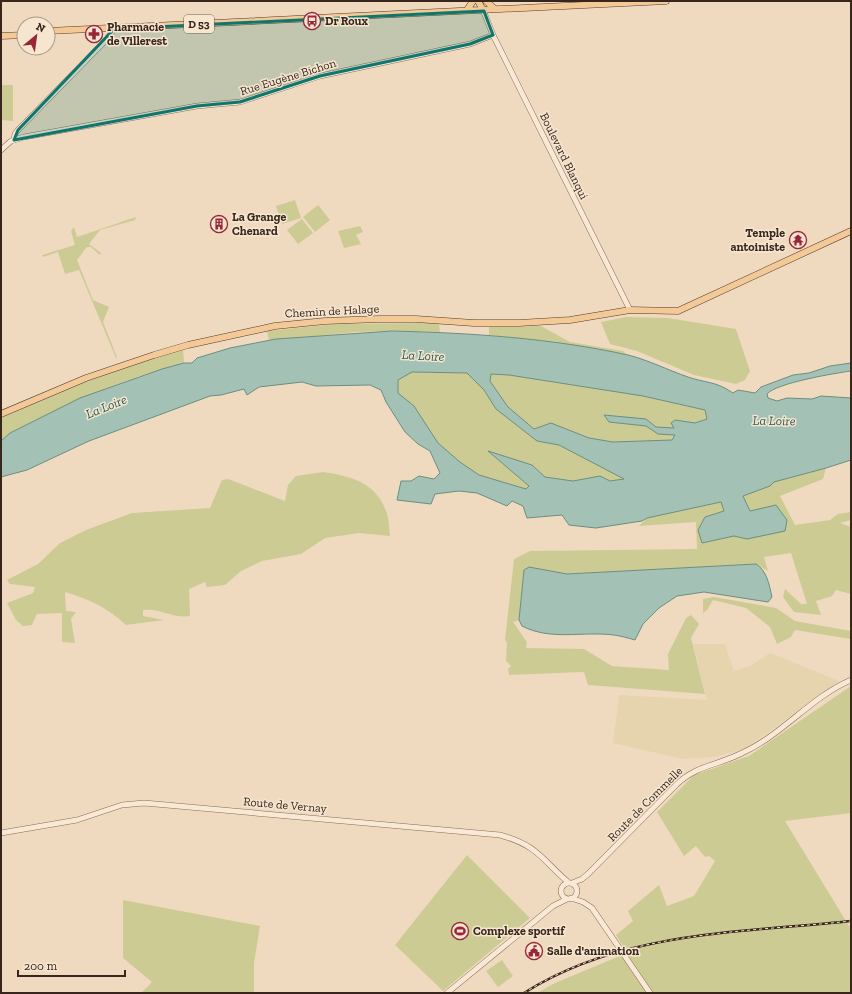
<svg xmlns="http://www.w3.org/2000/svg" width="852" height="994" viewBox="0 0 852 994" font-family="'Zilla Slab',serif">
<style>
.farmland{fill:#e5d4ad}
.green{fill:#cdcb94}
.water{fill:#a3c1b4;stroke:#6a8f80;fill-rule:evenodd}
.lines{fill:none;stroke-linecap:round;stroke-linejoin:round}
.minor-casing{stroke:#886b58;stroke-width:6}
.major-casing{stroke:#563a2c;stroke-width:7}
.minor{stroke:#f9e9d4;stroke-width:5}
.major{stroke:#f3c997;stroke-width:6}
.rail-casing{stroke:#38261c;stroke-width:2.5}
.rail{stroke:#f6e6d0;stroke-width:1;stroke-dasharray:3;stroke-linecap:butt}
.marked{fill:#0f766e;fill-opacity:0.2;stroke:#0f766e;stroke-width:3;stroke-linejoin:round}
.labels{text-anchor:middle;stroke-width:3;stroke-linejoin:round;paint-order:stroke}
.shield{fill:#f6e6d0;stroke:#716052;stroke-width:1}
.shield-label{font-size:11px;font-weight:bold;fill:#38261c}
.poi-label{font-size:12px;font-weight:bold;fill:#38261c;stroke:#f6e6d0;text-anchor:start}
.street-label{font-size:12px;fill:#38261c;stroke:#f6e6d0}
.water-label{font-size:13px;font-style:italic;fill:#2b584e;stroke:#f6e6d0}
</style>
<rect width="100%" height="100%" fill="#efdac0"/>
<path class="farmland" d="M693 644H725L734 671 752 665 770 653 839 681 766 734 743 749 714 757 683 759 613 743 619 695 707 700Z"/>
<path class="green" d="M1 85H13V121L1 120Z
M295 200 301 218 282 224 276 206Z
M318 205 330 220 315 232 303 217Z
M136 217 135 220 100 230 89 244 101 253 100 255 91 247H87L77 260 93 300 109 307 103 322 117 357 116 358 79 270 65 274 58 252 43 257 42 255 75 245 71 231 74 227 77 237Z
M302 219 313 233 298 244 287 230Z
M360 226 363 232 356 235 361 244 344 248 338 231Z
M626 317 668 318 736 329 750 371 745 380 736 384 694 375 637 351 610 344 601 322Z
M426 323 439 324 440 332 392 331 355 332 269 341 267 331 334 324Z
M541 326 570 342 623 351 628 355 555 342 489 335V327Z
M183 348 184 363C122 379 67 404 10 433L1 441V418L73 386Z
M412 372 467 373 484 390 496 409 537 441 559 445 625 479 610 481 600 476 573 481 545 477 532 465 489 452 529 486 527 490 479 475 460 462 438 443 414 406 398 393V380Z
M491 374 509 375 643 396 705 410 707 419 695 423 675 420V428L656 427 646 419 605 416 609 422 646 426 658 434 675 435 672 440 613 442 589 438 551 423 534 429 508 407 490 380Z
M826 468 823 479 780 496 795 525 830 520 838 514 851 512V520L840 523 851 527V594L836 590 832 596 816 601 821 615 794 612 783 597 785 589 801 604H807L791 553 764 557 768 571 756 564 567 574 529 567 524 570 519 620 513 622 527 642 526 648 584 649 612 666 669 670 668 654 686 618 691 615 699 624 691 638 705 694 588 685 584 672 509 675 508 669 511 666 506 661 507 643 505 640 514 559 530 551 697 549 696 522 639 526 647 518 721 502 724 511 705 517 702 543 734 536 747 539 749 511 742 496 770 486 774 482Z
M323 472C350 476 376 482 386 511 389 518 389 528 390 536L359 533 325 538 301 554 262 561 241 571 225 585 207 587 205 582 189 589 190 616C173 619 161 608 143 610V616L164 620 126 625C108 608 89 599 65 592L66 611 76 612 71 619 75 643 62 642V613L37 614 32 625 23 626 16 620 7 603 33 593 35 587 10 584 7 580 38 564 60 543 86 530 132 513 210 508 222 480 228 479 285 501 288 485 296 476Z
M714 597 776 608 795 621 851 631V639L795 630 791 637 777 644 770 627 746 608 713 600 707 610 703 613V599Z
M851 686V813L785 821 849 926H851V993H537L555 983 627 953 616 935 633 921 628 911 659 885 667 906 694 896 715 861 709 856 705 857 696 846 684 856 657 812 694 775 749 756Z
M467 855 530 918 443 991 395 945Z
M123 900 260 926 254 963V993H141L152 982 123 958Z
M502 960 513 976 498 987 486 971Z"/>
<path class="water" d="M392 331C472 333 550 338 628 355 648 360 668 370 688 377 705 383 716 381 733 393L738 390 755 393 761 387 793 375 809 373 830 366 851 363V371C836 373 776 383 767 394L768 398 777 401 787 398 812 399 821 396 851 398V460L826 468 774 482 770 486 743 496 750 511 776 505 787 520 785 531 747 539 734 536 702 543 698 530 705 517 724 511 721 502 647 518 642 521 596 528 569 525 562 515 527 518 523 506 512 501 507 506 477 493 459 491 435 494 431 504 397 500 401 481H411L419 476 434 479 440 473 430 451 418 444 405 432 386 402 381 390 370 385 316 386 302 382 259 387 247 395 244 389 221 395 210 396 89 441 27 470 1 477V441L10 433 80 398 162 369 184 363H192L197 358 230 348 276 339ZM412 372 467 373 484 390 496 409 537 441 559 445 624 479 610 481 600 476 573 481 545 477 532 465 488 451 529 486 526 489 479 475 460 462 438 443 414 406 398 393V380ZM491 374 509 375 643 396 705 410 707 419 695 423 675 420 671 423 674 428 656 427 646 419 604 415 609 422 646 426 658 434 675 435 672 440 613 442 589 438 551 423 534 429 508 407 490 381Z
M756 564C767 571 769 584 772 597L768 602 704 592 677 596 659 608 643 624 635 640C628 638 621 636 614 635 582 631 551 641 522 626L519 620 524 570 529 567 567 574Z"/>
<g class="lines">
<g class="minor-casing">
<path id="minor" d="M483 10 493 35 630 310
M14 140 15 134 18 130 107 39 114 29
M1 150 11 141 24 137 197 106 240 102 320 76 470 44 493 35
M1 833 77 820 122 805 144 803 500 835C539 846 541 859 568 882
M561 891a8 8 0 1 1 16 0a8 8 0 1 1-16 0Z
M572 883 582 879 588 874 677 784C697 765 719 765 742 753 782 735 811 697 851 680
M571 898 583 902 592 908 650 993
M447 993 553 906 567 899"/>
</g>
<g class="major-casing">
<path id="major" d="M478 1 483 10
M486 1 495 9
M467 10 473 1
M48 31 666 1
M1 36 24 35
M1 414 86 378 154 355 188 345 275 326 325 321 379 319H416L474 323H519L570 320 630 310 678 311 851 231"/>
</g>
<use href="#minor" class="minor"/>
<use href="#major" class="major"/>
<g class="rail-casing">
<path id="rail" d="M524 993C622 931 739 933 851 921"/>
</g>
<use href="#rail" class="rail"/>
</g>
<path class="marked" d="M484 11 493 35 470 44 320 76 240 102 197 106 14 140 18 130 114 29Z"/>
<defs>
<g id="bus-ring" transform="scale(0.9)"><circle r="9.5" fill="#f6e6d0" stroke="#992638" stroke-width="1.5"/><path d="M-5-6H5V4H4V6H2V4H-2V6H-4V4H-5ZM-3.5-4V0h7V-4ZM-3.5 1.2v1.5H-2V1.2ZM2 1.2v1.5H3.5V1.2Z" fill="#992638"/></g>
<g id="pharmacy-ring" transform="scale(0.9)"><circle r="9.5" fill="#f6e6d0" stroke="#992638" stroke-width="1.5"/><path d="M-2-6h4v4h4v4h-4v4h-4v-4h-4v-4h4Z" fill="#992638"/></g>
<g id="building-ring" transform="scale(0.9)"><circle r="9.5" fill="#f6e6d0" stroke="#992638" stroke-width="1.5"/><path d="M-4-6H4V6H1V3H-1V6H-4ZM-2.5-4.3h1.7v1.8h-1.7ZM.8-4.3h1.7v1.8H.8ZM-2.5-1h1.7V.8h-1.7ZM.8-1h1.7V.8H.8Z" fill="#992638"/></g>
<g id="temple-ring" transform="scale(0.9)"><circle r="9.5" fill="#f6e6d0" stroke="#992638" stroke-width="1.5"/><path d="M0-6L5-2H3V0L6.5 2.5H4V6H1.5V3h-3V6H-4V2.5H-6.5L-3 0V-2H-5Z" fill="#992638"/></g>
<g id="stadium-ring" transform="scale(0.9)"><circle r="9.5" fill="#f6e6d0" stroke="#992638" stroke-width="1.5"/><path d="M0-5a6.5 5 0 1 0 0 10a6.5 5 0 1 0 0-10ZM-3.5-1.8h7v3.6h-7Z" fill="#992638"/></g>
<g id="civic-ring" transform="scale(0.9)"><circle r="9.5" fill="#f6e6d0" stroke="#992638" stroke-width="1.5"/><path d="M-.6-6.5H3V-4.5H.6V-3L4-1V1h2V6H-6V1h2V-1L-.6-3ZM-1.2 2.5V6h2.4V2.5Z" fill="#992638"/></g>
</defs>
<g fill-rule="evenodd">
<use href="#bus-ring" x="312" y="21"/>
<use href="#pharmacy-ring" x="94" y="34"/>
<use href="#building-ring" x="219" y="224"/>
<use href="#temple-ring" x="798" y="240"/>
<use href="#stadium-ring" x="460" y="931"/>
<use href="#civic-ring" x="534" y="951"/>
</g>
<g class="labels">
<rect class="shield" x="184" y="15" width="30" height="18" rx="3"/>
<g class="shield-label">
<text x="199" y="28">D 53</text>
</g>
<g class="poi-label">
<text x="325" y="25">Dr Roux</text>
<text x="107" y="31">Pharmacie<tspan x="107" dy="14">de Villerest</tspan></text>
<text x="232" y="221">La Grange<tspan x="232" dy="14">Chenard</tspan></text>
<text x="785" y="237" text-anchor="end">Temple<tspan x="785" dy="14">antoiniste</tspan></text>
<text x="473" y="935">Complexe sportif</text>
<text x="547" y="955">Salle d'animation</text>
</g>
<g class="street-label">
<text transform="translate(288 77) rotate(-17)" y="4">Rue Eugène Bichon</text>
<text transform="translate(564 156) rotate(64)" y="4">Boulevard Blanqui</text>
<text transform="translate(332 311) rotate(-3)" y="4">Chemin de Halage</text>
<text transform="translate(645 804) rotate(-45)" y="4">Route de Commelle</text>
<text transform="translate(285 805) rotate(5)" y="4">Route de Vernay</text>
</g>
<g class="water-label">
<text transform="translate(423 355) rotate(3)" y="5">La Loire</text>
<text transform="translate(106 406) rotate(-22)" y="5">La Loire</text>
<text transform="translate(774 420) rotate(1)" y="5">La Loire</text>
</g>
</g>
<rect width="852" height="994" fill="none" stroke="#38261c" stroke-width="4"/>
<g transform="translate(36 36) rotate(29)"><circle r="19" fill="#f6e6d0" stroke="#aa9988"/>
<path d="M0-3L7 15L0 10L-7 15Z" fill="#992638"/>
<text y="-6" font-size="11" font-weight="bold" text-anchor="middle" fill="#38261c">N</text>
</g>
<path d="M18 970v6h107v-6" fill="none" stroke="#38261c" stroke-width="2"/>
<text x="24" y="970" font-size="12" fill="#38261c" stroke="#f6e6d0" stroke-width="3" paint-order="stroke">200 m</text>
</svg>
